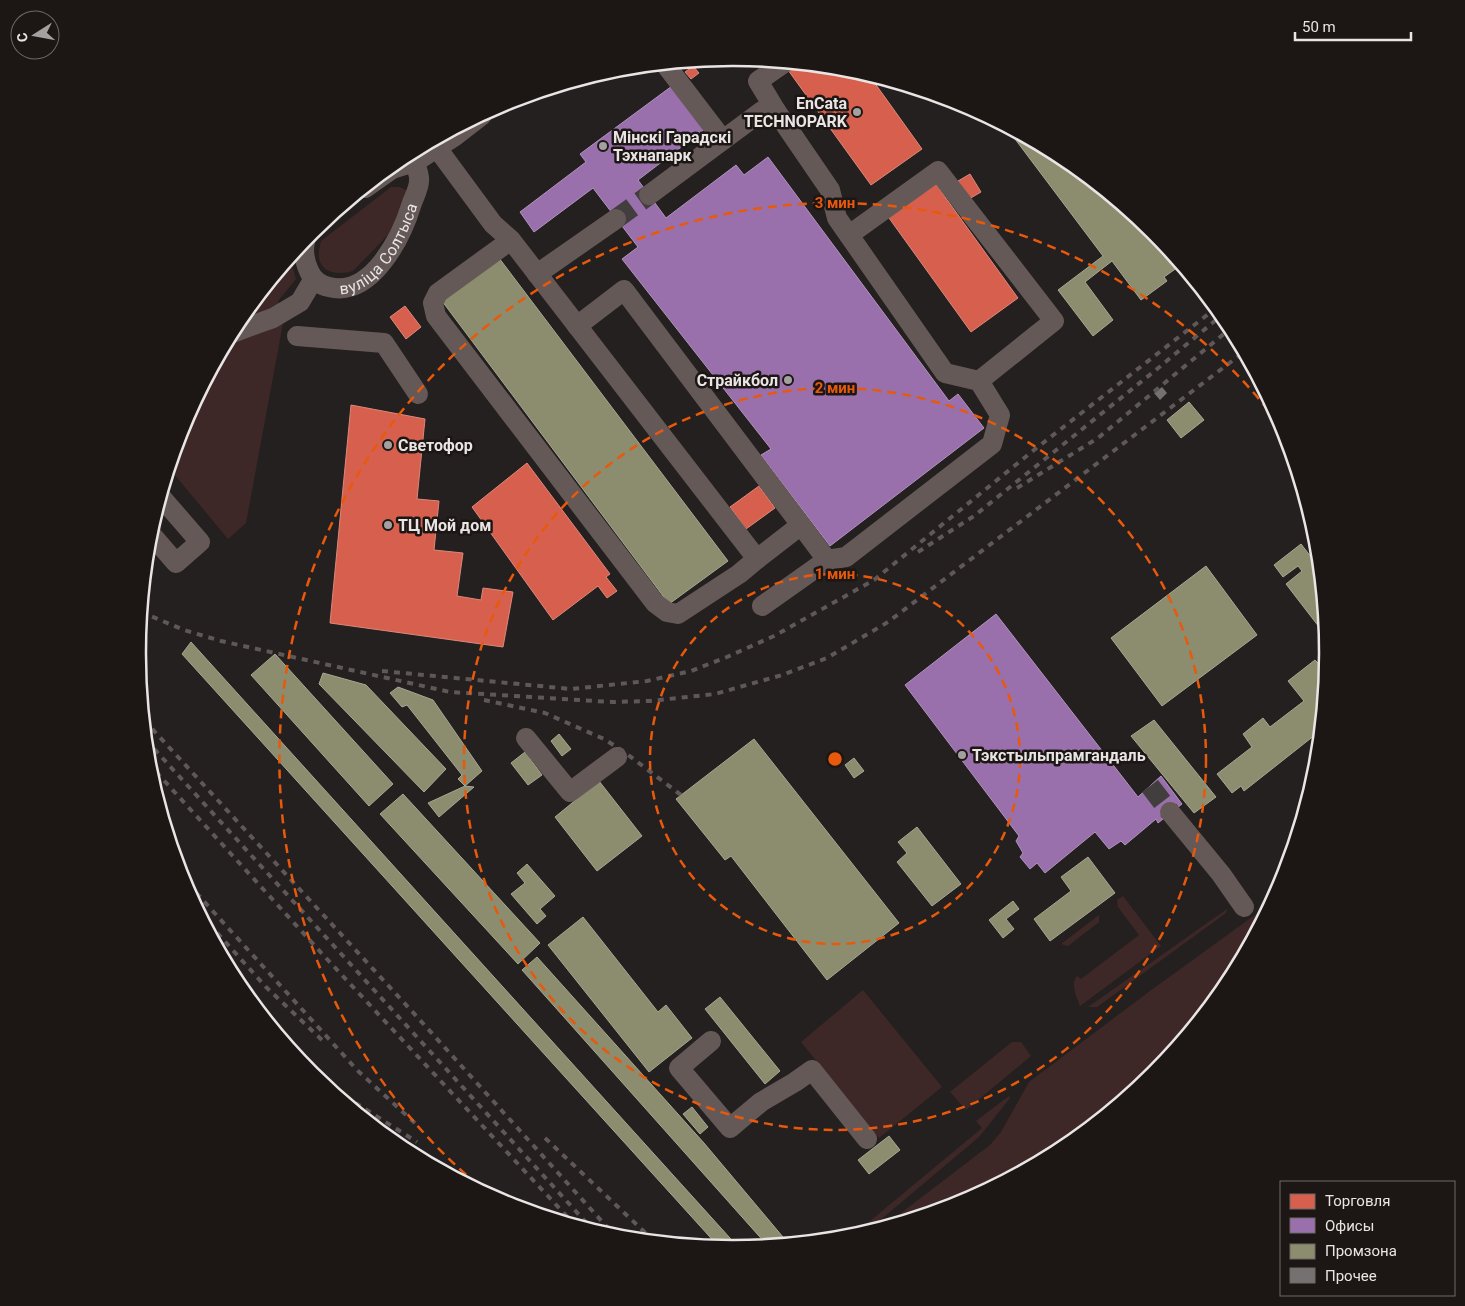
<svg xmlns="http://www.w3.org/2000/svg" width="1465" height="1306" viewBox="0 0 1465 1306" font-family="Roboto,sans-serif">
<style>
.green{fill:#3e2827}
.shops{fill:#d6604d;stroke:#dc887b}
.offices{fill:#9970ab;stroke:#b193bc}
.industry{fill:#8c8c6e;stroke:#a8a792}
.building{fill:#747170}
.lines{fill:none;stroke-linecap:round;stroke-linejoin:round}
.minor-tunnel{stroke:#423e3d;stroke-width:20;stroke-dasharray:20 10;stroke-linecap:butt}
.minor{stroke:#655958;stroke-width:20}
.rail{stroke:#605858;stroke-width:4;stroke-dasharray:6 6;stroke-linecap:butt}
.ring{fill:none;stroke:#e8590c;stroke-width:2.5;stroke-dasharray:9 6}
.poi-dot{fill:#a5a0a0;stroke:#1c1615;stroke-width:2}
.labels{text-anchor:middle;stroke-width:5;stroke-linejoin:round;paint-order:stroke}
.poi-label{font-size:16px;font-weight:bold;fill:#eae5e5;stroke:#1c1615;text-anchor:start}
.street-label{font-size:16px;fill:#eae5e5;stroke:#1c1615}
.rim{fill:none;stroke:#eae5e5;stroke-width:2.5}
.centre{fill:#e8590c;stroke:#1c1615;stroke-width:2.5}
.ring-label{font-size:15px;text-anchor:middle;font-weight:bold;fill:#e8590c;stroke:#1c1615;stroke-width:5;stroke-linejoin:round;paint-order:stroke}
</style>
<rect width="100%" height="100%" fill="#24201f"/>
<path class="green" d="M391 187H399L406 190C410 221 372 250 353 271 341 275 321 274 319 258 318 252 320 246 321 241Z
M290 258 296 279 278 301 283 323 246 523 228 539 169 468 182 425 238 322Z
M1123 896 1161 946 1080 1006C1077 997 1070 985 1077 976L1081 979 1139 935 1118 907 1117 900Z
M1270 904 1227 984 1166 1058 1024 1169 960 1203 884 1226 990 1145 1001 1132 1029 1082 1150 991Z
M1227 909 1226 913 1097 1007H1088Z
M1099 915V922L1068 946 1061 944Z
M863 990 942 1087 879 1138 801 1042Z
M1012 1042H1021L1031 1056 966 1110 950 1092Z
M1009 1096 1010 1098 979 1137 866 1232 852 1236 982 1128 976 1121Z"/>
<path class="shops" d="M796 64 849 69 869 75 922 149 871 185 788 70Z
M693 66 699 73 691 79 685 72Z
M970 174 981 192 969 199 958 181Z
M935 183 1018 298 971 332 889 218Z
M405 306 421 327 406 339 390 317Z
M351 405 425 419 417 499 439 501 434 550 463 553 457 596 481 600 483 588 513 592 503 647 330 623Z
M527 463 610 574 606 577 617 591 607 598 598 586 553 620 472 507Z
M759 486 775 508 746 529 730 507Z"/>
<path class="offices" d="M672 86 705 129 638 180 666 218 736 165 744 175 768 157 949 401 958 394 984 428 830 546 761 455 771 449 622 259 638 247 593 188 534 232 520 212 586 162 580 154Z
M996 614 1138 797 1161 776 1182 804 1158 823 1156 819 1125 845 1121 841 1109 849 1095 832 1045 873 1037 863 1030 869 1020 857 1023 853 1016 841 1019 836 905 685Z"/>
<path class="industry" d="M1006 127 1064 158 1154 232 1181 265 1164 277 1167 281 1141 300 1112 261 1085 282 1113 320 1093 336 1058 290 1103 256Z
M499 258 728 561 669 604 442 301Z
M1189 402 1204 420 1181 438 1167 420Z
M1301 544 1315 562 1319 559 1326 636 1286 584 1302 571 1298 566 1283 577 1274 565Z
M1206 566 1257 635 1162 706 1111 638Z
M191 642 739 1248 719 1247 182 654Z
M275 654 393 784 369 806 251 675Z
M1315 660 1321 666 1327 661 1320 731 1244 791 1241 786 1232 793 1217 774 1252 747 1243 734 1263 718 1270 727 1304 701 1288 681Z
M323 673 366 685 446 769 424 792 319 684Z
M398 687 433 700 482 771 465 786 458 779 462 775 407 705 402 707 390 693Z
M1154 720 1216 797 1194 813 1131 736Z
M559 734 571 749 562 756 551 741Z
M754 739 899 923 827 980 731 856 725 860 676 799Z
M525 752 542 775 528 785 511 763Z
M854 758 864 771 854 778 845 765Z
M599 781 642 836 597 871 555 817Z
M465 786 474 787 439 817 428 803Z
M403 794 540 943 518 964 380 814Z
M917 827 961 884 932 906 897 862 907 853 898 842Z
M1088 857 1115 893 1050 941 1034 919 1071 891 1061 877Z
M527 864 555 896 540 909 546 916 537 924 511 894 525 883 517 873Z
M1013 901 1019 909 1006 919 1014 929 1003 938 989 920Z
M583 917 658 1012 666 1005 692 1038 649 1072 548 945Z
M537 957 704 1143 788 1243 767 1245 522 970Z
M720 997 780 1071 765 1084 705 1009Z
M692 1107 708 1127 700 1134 683 1114Z
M889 1136 900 1150 869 1174 858 1160Z"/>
<path class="building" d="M1162 387 1167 393 1160 400 1154 393Z"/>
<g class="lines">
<path class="minor-tunnel" d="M616 219 649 195
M1150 786 1170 812"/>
<g class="minor">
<path d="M665 64 723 140 762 111H776L830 190 837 218 945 373 979 381 1000 415 992 444 846 557 827 560 801 525 757 559"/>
<path d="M776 111 758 81 784 63"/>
<path d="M437 148 493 224 511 240 757 559 739 574 678 614 667 612 655 603 436 316 433 303 438 293 511 240"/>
<path d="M365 188 392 169 415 162 455 136 482 115"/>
<path d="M649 195 723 140"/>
<path d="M849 235 938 171 1054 321 979 381"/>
<path id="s1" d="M306 238C302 250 304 260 309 271 313 280 319 285 329 287 372 298 402 236 412 203 414 197 419 188 419 181 420 175 416 168 415 162"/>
<path d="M537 274 616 219"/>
<path d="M577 326 624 290 801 525"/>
<path d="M232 333 273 318 300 302 313 280"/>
<path d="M297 336 384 343 418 394"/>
<path d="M150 533 176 563 200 542 161 497"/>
<path d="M762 606 827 560"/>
<path d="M526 738 570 792 617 757"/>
<path d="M1170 812 1221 874 1244 907"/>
<path d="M711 1041 679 1068 730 1128 761 1102 795 1082 812 1070 867 1139"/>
</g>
<path class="rail" d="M1017 488 1098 438 1231 328
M918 552 974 516 1157 369 1222 315
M141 612 184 630 221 641 450 692 612 702 650 701 715 694 782 675 827 658 888 622 1244 352
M382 671 571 689 647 681 691 671 727 657 774 636 874 580 1034 450 1216 308
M484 700 545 713 604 739 623 751 681 795
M144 720 419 1019 616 1237
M146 740 593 1230
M148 763 326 958 574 1224
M180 875 358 1071 417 1125
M201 915 266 987 322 1040
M291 1049 343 1095 417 1142
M545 1138 654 1241"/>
</g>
<g class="ring">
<circle cx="835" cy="759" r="185"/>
<circle cx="835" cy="759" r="371"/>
<path d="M489 1194A556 556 0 1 1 1285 432"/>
</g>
<g class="poi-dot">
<circle cx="857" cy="112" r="5"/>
<circle cx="603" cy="146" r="5"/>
<circle cx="788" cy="380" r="5"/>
<circle cx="388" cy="445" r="5"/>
<circle cx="388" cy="525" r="5"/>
<circle cx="962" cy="755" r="5"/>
</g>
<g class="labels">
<g class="poi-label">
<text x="847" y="109" text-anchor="end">EnCata<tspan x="847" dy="18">TECHNOPARK</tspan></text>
<text x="613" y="143">Мінскі Гарадскі<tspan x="613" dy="18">Тэхнапарк</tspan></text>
<text x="778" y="386" text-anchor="end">Страйкбол</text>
<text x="398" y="451">Светофор</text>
<text x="398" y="531">ТЦ Мой дом</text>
<text x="972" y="761">Тэкстыльпрамгандаль</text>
</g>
<g class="street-label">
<text dy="6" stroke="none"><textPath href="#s1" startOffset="130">вуліца Солтыса</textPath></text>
</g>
</g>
<path d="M0 0H1465V1306H0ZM732 66H733A586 586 0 0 1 1319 652V654A586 586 0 0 1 733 1240H732A586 586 0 0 1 146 654V652A586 586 0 0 1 732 66Z" fill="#1c1615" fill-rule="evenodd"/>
<path class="rim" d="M732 66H733A586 586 0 0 1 1319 652V654A586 586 0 0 1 733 1240H732A586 586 0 0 1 146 654V652A586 586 0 0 1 732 66Z"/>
<circle cx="835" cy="759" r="8" class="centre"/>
<g class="ring-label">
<text x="835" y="208">3 мин</text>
<text x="835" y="393">2 мин</text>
<text x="835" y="579">1 мин</text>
</g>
<rect x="1280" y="1181" width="175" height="115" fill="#1c1615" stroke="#6e6968"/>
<rect x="1290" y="1194" width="25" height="15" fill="#d6604d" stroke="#6e6968"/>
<text x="1325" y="1206" font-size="15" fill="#eae5e5">Торговля</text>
<rect x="1290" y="1218" width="25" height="15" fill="#9970ab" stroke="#6e6968"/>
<text x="1325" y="1231" font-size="15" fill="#eae5e5">Офисы</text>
<rect x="1290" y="1244" width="25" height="15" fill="#8c8c6e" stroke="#6e6968"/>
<text x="1325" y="1256" font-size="15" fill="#eae5e5">Промзона</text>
<rect x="1290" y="1268" width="25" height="15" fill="#747170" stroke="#6e6968"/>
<text x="1325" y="1281" font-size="15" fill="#eae5e5">Прочее</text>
<g transform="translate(35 35) rotate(259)"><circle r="24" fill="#1c1615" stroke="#6e6968"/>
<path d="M0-4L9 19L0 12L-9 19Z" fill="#a5a0a0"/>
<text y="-8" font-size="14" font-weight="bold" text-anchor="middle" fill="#eae5e5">С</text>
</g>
<path d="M1295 32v8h116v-8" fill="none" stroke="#eae5e5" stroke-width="2.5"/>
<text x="1302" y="32" font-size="15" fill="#eae5e5" stroke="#1c1615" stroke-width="4" paint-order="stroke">50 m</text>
</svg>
